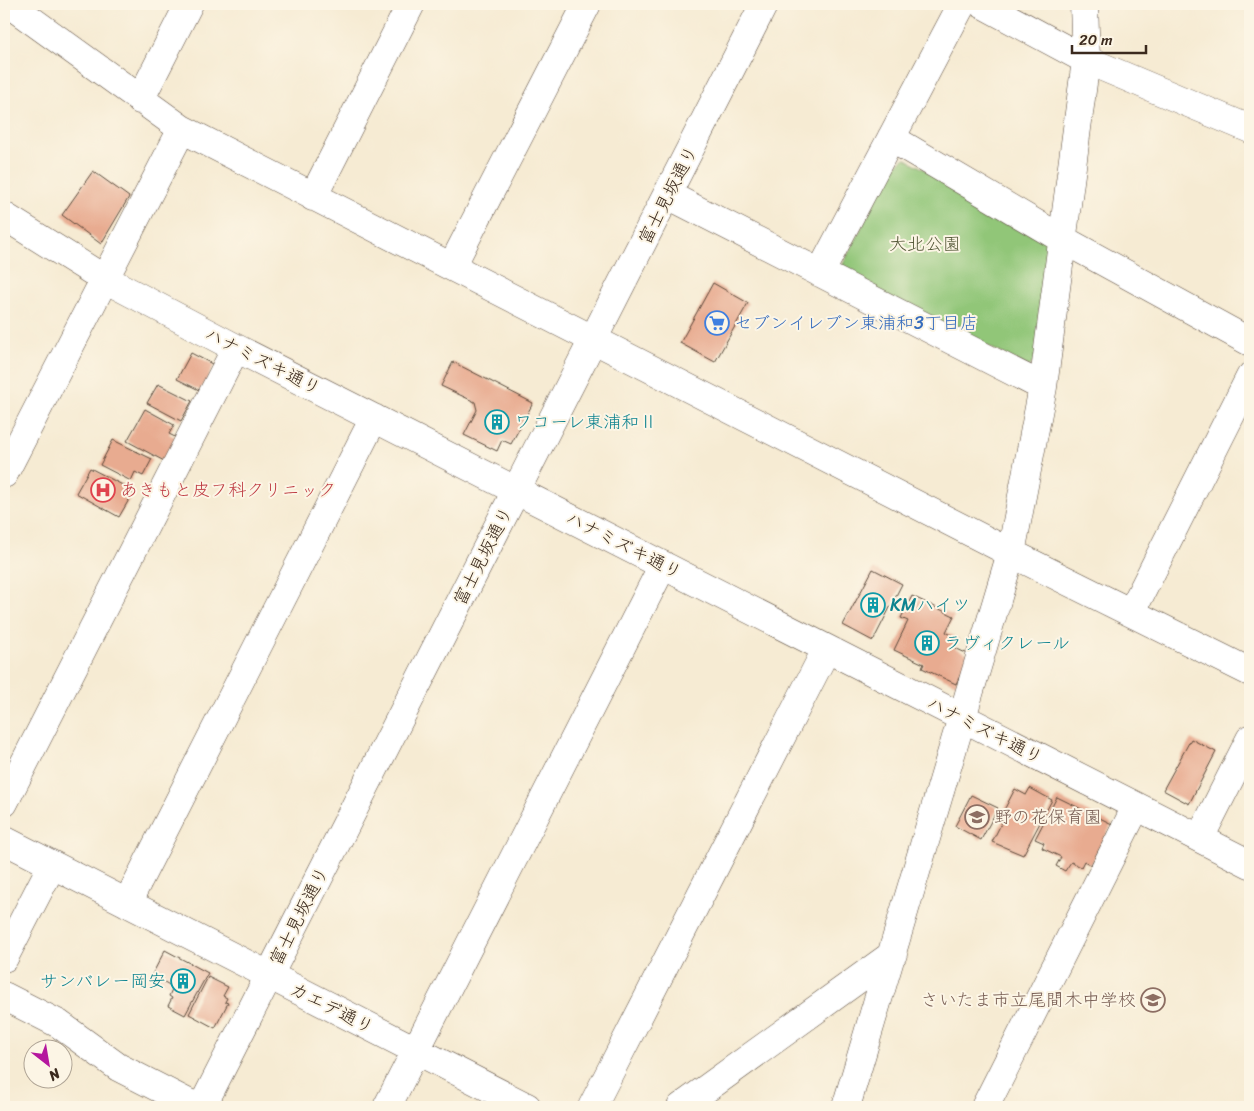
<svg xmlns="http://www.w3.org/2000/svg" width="1254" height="1111" viewBox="0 0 1254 1111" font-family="Sriracha,'Klee One',sans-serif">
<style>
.green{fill:#91c678;stroke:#66784b}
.building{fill:#e8ab90}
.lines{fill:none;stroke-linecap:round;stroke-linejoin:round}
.minor-casing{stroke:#574739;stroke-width:29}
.minor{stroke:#fff;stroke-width:28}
.labels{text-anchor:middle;stroke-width:4;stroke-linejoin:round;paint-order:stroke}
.street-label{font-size:18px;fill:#3b2a1e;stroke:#fcf5e5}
.park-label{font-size:18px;fill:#555939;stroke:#fcf5e5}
.shop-label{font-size:18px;fill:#366cbe;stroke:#fcf5e5;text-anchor:start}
.culture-label{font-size:18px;fill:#0d838f;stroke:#fcf5e5;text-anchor:start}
.health-label{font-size:18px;fill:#be3a42;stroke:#fcf5e5;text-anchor:start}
.education-label{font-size:18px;fill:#785e54;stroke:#fcf5e5;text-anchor:start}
</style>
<rect width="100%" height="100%" fill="#fcf5e5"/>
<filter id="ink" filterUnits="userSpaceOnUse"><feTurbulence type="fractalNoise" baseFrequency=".02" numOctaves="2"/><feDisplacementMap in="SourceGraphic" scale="10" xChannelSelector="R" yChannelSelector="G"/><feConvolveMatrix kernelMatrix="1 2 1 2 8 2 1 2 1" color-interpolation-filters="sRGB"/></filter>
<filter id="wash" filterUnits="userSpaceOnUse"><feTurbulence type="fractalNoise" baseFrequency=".0096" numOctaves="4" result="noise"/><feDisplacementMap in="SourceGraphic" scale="20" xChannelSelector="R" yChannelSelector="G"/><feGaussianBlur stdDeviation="1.12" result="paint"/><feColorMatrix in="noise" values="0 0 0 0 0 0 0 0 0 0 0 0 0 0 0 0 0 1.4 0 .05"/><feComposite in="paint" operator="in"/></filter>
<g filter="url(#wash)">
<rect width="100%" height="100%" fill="#f6ebd3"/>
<path class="green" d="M905 158 1048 241 1036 360 1029 367 845 275 843 264 891 169Z"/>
<g id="blocks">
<path class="building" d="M93 171 129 197 101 244 62 215Z
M713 283 748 303 715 362 680 343Z
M191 353 214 365 201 391 177 379Z
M453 362 533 403 511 444 502 440 497 451 464 435 477 410 475 402 441 386Z
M158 384 192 401 181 421 147 403Z
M145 409 174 425 169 434 179 439 166 462 127 441Z
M113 440 152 459 143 476 135 472 131 481 100 465Z
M90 468 134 491 119 517 76 493Z
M873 569 902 584 873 641 843 625Z
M912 596 954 616 946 632 959 639 955 648 970 655 956 684 922 668 924 664 894 650 908 621 901 618Z
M1191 739 1216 752 1189 804 1163 790Z
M1030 788 1052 800 1023 855 992 842 1006 814 1003 812 1015 789 1026 795Z
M971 795 998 808 981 840 955 826Z
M1057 797 1112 824 1091 865 1084 861 1081 867 1071 862 1065 871 1056 866 1061 857 1042 848 1044 843 1035 839Z
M165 950 208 973 185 1015 168 1006 172 998 169 996 173 987 152 975Z
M208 977 228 987 223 996 227 998 225 1002 228 1003 215 1028 189 1014Z"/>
</g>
</g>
<g filter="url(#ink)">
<use href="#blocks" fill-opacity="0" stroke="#574739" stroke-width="1"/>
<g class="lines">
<g class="minor-casing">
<path id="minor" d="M9 4 182 129 1011 553 1250 672
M982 4 1086 60 1250 129
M140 100 189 4
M891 138 1062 239 1250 342
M668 195 1043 387
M313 197 411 4
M4 216 103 278 236 348 1250 864
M452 266 587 4
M820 273 962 4
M4 474 182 129
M1132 611 1250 377
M4 803 236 348
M1200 838 1250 739
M4 840 527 1107
M127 903 374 418
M4 958 52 865
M4 996 59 1024 118 1067 196 1107
M202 1107 764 4
M387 1107 663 565
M592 1107 826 650
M681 1107 893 954
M846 1107 1011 553 1043 387 1086 60 1084 4
M985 1107 1136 807"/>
</g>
<use href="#minor" class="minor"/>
</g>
</g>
<defs>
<g id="supermarket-ring" transform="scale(1.25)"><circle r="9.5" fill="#fcf5e5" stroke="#3f7fe0" stroke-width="1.5"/><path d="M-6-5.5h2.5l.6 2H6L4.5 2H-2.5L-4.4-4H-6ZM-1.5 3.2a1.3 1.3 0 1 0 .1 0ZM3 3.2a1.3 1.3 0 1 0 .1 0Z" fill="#3f7fe0"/></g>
<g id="building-ring" transform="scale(1.25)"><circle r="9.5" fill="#fcf5e5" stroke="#0f9aa8" stroke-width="1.5"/><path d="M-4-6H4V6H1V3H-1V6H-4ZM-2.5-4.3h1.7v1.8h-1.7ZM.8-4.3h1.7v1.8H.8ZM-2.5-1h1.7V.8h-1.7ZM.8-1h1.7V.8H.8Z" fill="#0f9aa8"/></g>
<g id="hospital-ring" transform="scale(1.25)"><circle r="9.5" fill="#fcf5e5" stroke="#e0444e" stroke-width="1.5"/><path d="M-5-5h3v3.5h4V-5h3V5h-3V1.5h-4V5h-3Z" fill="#e0444e"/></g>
<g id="school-ring" transform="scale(1.25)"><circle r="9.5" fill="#fcf5e5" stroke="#8d6e63" stroke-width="1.5"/><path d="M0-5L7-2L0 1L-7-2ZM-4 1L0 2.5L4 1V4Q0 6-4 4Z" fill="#8d6e63"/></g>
</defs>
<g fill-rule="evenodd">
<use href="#supermarket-ring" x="717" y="323"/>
<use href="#building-ring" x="497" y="422"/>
<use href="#hospital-ring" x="103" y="490"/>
<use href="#building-ring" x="873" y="605"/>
<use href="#building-ring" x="927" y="643"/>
<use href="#school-ring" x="977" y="817"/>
<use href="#building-ring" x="183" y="981"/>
<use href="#school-ring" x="1153" y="1000"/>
</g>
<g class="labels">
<g class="street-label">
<text transform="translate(668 195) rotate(-63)" y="6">富士見坂通り</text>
<text transform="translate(263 361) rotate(27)" y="6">ハナミズキ通り</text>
<text transform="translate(624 545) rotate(27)" y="6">ハナミズキ通り</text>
<text transform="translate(483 556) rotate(-63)" y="6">富士見坂通り</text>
<text transform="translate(985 730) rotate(27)" y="6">ハナミズキ通り</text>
<text transform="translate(299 916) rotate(-63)" y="6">富士見坂通り</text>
<text transform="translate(332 1008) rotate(27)" y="6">カエデ通り</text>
</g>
<g class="park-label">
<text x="925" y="250">大北公園</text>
</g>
<g class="shop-label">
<text x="734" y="329">セブンイレブン東浦和3丁目店</text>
</g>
<g class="culture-label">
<text x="514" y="428">ワコーレ東浦和Ⅱ</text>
<text x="890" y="611">KMハイツ</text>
<text x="944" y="649">ラヴィクレール</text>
<text x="166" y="987" text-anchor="end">サンバレー岡安</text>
</g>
<g class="health-label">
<text x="120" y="496">あきもと皮フ科クリニック</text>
</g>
<g class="education-label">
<text x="994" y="823">野の花保育園</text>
<text x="1136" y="1006" text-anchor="end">さいたま市立尾間木中学校</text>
</g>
</g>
<rect width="1254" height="1111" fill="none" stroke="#fcf5e5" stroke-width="20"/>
<g transform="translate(48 1064) rotate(149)"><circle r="24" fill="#fcf5e5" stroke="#afa495"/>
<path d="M0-4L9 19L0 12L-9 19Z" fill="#b5179e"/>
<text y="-8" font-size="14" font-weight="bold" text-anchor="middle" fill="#3b2a1e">N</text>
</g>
<path d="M1072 45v8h74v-8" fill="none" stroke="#3b2a1e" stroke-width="2.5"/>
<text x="1079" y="45" font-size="15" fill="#3b2a1e" stroke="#fcf5e5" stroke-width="4" paint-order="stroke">20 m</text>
</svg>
